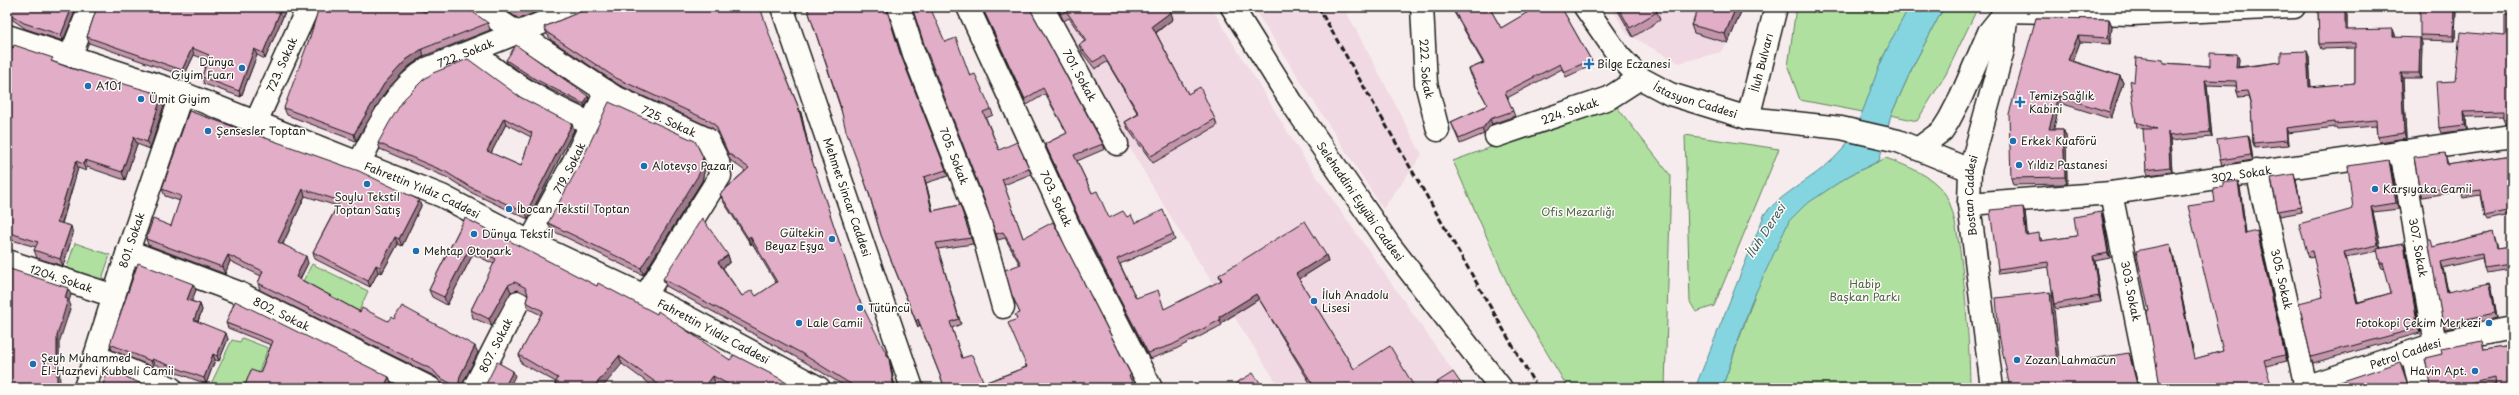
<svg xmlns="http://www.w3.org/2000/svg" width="2519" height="395" viewBox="0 0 2519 395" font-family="'Playpen Sans',sans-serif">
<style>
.built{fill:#f0d9e2}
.green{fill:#afe0a0;stroke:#667e5e}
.water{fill:#85d5e0;stroke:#5b8b92}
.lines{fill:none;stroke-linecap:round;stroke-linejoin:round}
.minor-casing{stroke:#1c1c1c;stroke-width:25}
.major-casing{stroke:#1c1c1c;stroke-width:25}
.minor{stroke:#fdfcf7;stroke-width:22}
.major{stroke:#fdfcf7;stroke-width:22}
.rail{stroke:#1c1c1c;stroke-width:3;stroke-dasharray:6 3;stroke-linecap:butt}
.wall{fill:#c295ab;stroke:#1c1c1c;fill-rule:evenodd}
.shaded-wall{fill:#9e798b;stroke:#1c1c1c}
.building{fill:#e1adc7;stroke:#1c1c1c;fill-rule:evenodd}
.poi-dot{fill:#1f6fb2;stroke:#fdfcf7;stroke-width:1.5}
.labels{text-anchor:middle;stroke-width:3;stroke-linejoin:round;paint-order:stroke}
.street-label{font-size:11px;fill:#1c1c1c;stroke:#fdfcf7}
.poi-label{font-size:11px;fill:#1c1c1c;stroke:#fdfcf7;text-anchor:start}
.park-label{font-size:11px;fill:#4f614a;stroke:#fdfcf7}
.water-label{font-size:12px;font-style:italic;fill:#415d61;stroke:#fdfcf7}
</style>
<rect width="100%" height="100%" fill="#f7eced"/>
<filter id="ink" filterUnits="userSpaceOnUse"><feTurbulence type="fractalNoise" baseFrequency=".025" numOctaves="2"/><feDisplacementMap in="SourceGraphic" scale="8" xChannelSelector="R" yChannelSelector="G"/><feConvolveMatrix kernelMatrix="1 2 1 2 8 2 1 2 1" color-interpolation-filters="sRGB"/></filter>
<g filter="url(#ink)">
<path class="built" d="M1093 7H1211L1303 157 1453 371 1427 388H1280L1179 231 1058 27Z
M1253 7H1344L1422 155 1383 209Z
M1611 7H1743L1728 43 1721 52 1679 63 1627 34Z"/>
<path class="green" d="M1796 7H1909L1882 59 1863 112 1800 100 1788 67Z
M1944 7H1978L1946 74 1917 121 1891 115 1914 64Z
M1613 102 1671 176 1665 388H1568L1513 296 1453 161Z
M1685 135 1779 149 1714 306 1696 312 1690 302Z
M1886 158C1907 166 1932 175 1945 194 1963 219 1970 353 1970 388H1722L1761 277 1789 221 1804 205 1850 175Z
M75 243 110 255 100 285 65 273Z
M312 264 368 291 359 311 316 291 303 316 288 310Z
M242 338 268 348 258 374 250 372 244 388H209L232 340 240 342Z"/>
<path class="water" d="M1909 7H1944L1914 64 1891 115 1879 161 1850 175 1805 205 1789 221 1751 303 1722 388H1695L1765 213C1789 187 1820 176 1842 150 1861 127 1870 86 1883 58 1890 41 1900 24 1909 7Z"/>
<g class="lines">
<g class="minor-casing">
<g id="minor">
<path id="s1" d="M478 7 613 96 707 139 718 161 720 176 645 296"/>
<path id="s2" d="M782 7 912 388"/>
<path id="s3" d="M899 7 914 54 980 223 1003 307"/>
<path id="s4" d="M968 7 1075 240 1151 388"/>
<path id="s5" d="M1042 7 1117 144"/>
<path id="s6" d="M1422 7 1426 83 1438 130"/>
<path id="s7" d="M1585 7 1619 56 1640 78 1670 94 1748 118 1841 128 1898 141 1970 170"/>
<path d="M473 51C508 83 548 105 592 124"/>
<path d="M70 57 90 7"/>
<path id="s8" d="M1748 118 1776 7"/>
<path id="s9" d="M256 122 308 7"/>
<path id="s10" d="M1496 136 1609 98 1640 78"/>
<path d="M1919 148 1942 131 1949 120 1961 97 1989 32 2006 11 2132 14 2294 7"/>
<path id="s11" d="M2401 151 2435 344"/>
<path id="s12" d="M359 163C377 129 395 88 429 68L582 7"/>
<path id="s13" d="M2257 171 2306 387"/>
<path id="s14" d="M2111 193 2150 388"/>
<path id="s15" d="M1969 204 2111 193 2512 136"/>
<path id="s16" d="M530 242 574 161 606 91"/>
<path id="s17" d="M128 251 237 292 430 388"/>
<path id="s18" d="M7 261 114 296"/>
<path d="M2411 352 2421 388"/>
<path d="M95 356 171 388"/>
<path id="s19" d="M85 388 128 251 182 93"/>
<path id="s20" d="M474 388 518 302"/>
<path id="s21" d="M1992 388 1969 204 1970 170 2003 50 2007 8"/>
<path id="s22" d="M2302 388 2435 344 2512 328"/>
</g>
</g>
<g class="major-casing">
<g id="major">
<path id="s23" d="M1232 7 1294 106 1388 243 1501 388"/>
<path id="s24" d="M7 36 182 93 442 196 530 242 672 309 819 388"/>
</g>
</g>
<use href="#minor" class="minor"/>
<use href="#major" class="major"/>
<path class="rail" d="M1318 7 1537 388"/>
</g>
<path class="wall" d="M7 7H77L63 41 26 29 7 16Z
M97 7H287L265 59 257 55 241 97 204 84 202 77 207 60 194 55 184 76 89 43 87 37Z
M501 7H548L519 19Z
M807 7H887V11L902 56 948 176 926 183 933 211 960 205 973 244 938 249 961 324 952 328 962 358 984 383 1026 367 1017 319 1020 313 1012 295 1020 265 1005 238 998 240 996 234 945 42 970 76 991 109 993 115 986 118 999 150 1029 168 1031 174 1004 185 1023 238 1131 375 1133 381H1132L945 388 920 325 918 327 881 235 869 194Z
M982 7H1029L1103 144 1105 149 1077 161 1092 193 1109 218 1127 217 1135 223 1173 234 1175 240 1120 264 1136 298 1165 309 1221 281 1219 275 1326 255 1328 261 1299 279 1354 369 1415 388H1313L1259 299 1221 323 1222 325 1174 350 1150 359 1086 235 1047 149 1045 144 1067 133 1045 94 1027 105Z
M1056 7H1168L1173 19 1156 33 1188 94 1215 119 1217 126 1153 163 1128 129 1125 122 1138 114 1107 62 1095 69 1082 52 1079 45 1085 41 1069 18 1064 21Z
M1451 7H1489L1501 28 1527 13 1524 7H1561L1591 60 1593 65 1566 77 1562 69 1507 98 1515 116 1492 124 1484 134 1460 144 1451 122 1484 107 1487 104 1471 75 1469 69 1483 63Z
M1616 7H1654L1657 12 1660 20 1633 37Z
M1700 7H1743L1728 43 1694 33 1691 25Z
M2318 7H2337V11L2347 15V30L2395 34V37L2422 43 2421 78H2403L2406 138 2379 142 2377 137 2376 126 2337 129 2336 127 2288 133 2289 145 2255 148 2253 143 2251 106 2248 97 2239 98 2237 92 2236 86 2207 85 2212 137 2170 141V139L2172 172 2148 175 2146 170 2144 129 2137 127 2136 122 2134 82 2163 60 2164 63 2210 66 2239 59 2238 67 2281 62 2309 56 2311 87 2355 83V48L2321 49 2319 44Z
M2456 7 2455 41 2421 40 2420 35Z
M589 8 775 50 801 113 812 161 857 296 891 366 895 388H848L803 361 666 286 663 279 728 255 730 262 723 268 742 296H756L776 283 752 243 751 245 723 201 720 194 745 171 730 160 718 133 712 128 619 85 551 40 547 34 544 27Z
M425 12 488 23 490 30 424 56 408 67 386 91 356 141 287 115 284 108Z
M2512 15V124H2506L2504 119V116L2466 117 2467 130 2441 133 2439 128 2455 81 2505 36Z
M2036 18 2109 19 2112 26 2110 44 2080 42 2073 61 2120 76 2123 83 2111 119 2060 103 2053 129H2063L2066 136 2067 184 2013 185 2011 178Z
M7 45 54 62 161 98 164 105 150 149 137 144 125 180 87 167 86 171 78 168 62 224 73 234 63 266 37 258 34 250 36 247 8 239 7 240V186L11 174 7 172Z
M506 60 588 96 589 99 585 107 536 82 507 63Z
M520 97 574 130 528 219 472 193 448 178 380 149 378 143ZM506 124 531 137 521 166 491 153Z
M189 111 419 200 421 206 402 246 398 244 382 273 378 272 370 287 315 259 313 252 337 206 305 196 283 244 308 263 300 279 360 312 388 321 394 319 478 353 463 383 462 388H450L441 383 436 377 260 290 258 283 261 276 230 261 225 274 148 245 146 239 171 226 180 201 165 196 162 189Z
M2248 135 2250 140 2253 160 2222 165 2220 160Z
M2445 153 2446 158 2448 165 2512 155V215L2486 220 2484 216 2480 195 2463 198 2461 191 2422 197 2420 192Z
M703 157 706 164 702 181 643 275 551 230 548 223Z
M2391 166 2399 209 2373 212 2380 248 2404 244 2406 250 2420 333 2313 363 2311 357 2323 297 2314 257 2309 258 2307 252 2353 209ZM2378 251 2380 263 2382 269 2385 268 2391 293 2358 302 2346 257Z
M2296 179 2302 212 2280 216 2278 211Z
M2240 187 2246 234 2259 237 2287 361 2266 366 2160 386 2149 311 2172 250 2195 359 2223 351 2215 202Z
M2025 212 2027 235 2041 238 2042 241 2077 236 2101 212 2103 217 2110 258 2095 261 2101 302 2056 309 2054 304 2049 267 1999 274 1998 269Z
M465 218 730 360 793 388H724L715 383 712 388H655L622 364 556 382 521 363 519 355 541 315 529 309 526 302 528 295 518 290 511 292 492 326 473 318 471 310 494 264 473 254 447 305 432 297 429 290Z
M2493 232 2498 249 2512 247V269L2486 273 2484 268 2482 258 2443 268 2448 292 2492 288 2497 318 2445 329 2443 324 2433 247Z
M196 290 191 301 200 304 202 310 198 322 228 339 219 361 215 360 206 384 154 364 153 367 112 350 110 344Z
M226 323 389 377 391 382 390 384 397 388H325L322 387 321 388H244L260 373 271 345 228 328Z
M2512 346 2495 384 2480 388H2429L2485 350Z"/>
<path class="shaded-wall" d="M72 7H77L63 41 61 35Z
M282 7H287L265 59 263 53Z
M1736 7H1743L1728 43 1725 34Z
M2335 7H2337V16L2335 11Z
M2454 7H2456L2455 41 2453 36Z
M2345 10 2347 15V35L2345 30Z
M1171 12 1173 19 1155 33 1152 26Z
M2109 19 2112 26 2110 44 2108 38Z
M2393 29 2395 34V42L2393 37Z
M2078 36 2080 42 2071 66 2068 60Z
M2420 38 2422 43 2421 78 2419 73Z
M192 48 194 55 184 76 182 70Z
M254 49 257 55 241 97 239 91Z
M422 49 424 56 408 67 386 91 356 141 354 134 384 84 406 60Z
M2307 51 2309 56 2311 92 2309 87Z
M2237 54 2239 59 2238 73 2236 68Z
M2401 73 2403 78 2406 138 2404 133Z
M2120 76 2123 83 2111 119 2109 112Z
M2205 80 2207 85 2212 137 2210 132Z
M588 96 589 99 585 107 584 104Z
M2058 96 2060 103 2052 136 2049 129Z
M161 98 164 105 150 149 147 142Z
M798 106 801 113 812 161 810 154Z
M2464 112 2466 117 2467 130 2465 125Z
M504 118 506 124 489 157 487 151Z
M1490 119 1492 124 1484 134 1482 129Z
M572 124 574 130 528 219 526 213Z
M2286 128 2288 133 2289 145 2287 140Z
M2063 129 2066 136 2067 184 2065 177Z
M2168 132 2170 139 2172 172 2170 167Z
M2248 135 2250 140 2253 160 2251 155Z
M134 137 137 144 125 180 122 172Z
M703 157 706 164 702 181 643 275 641 268Z
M85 160 87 167 86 171 83 164Z
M2389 160 2391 166 2399 209 2396 203Z
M76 161 78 168 60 229 57 222Z
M2294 174 2296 179 2302 212 2301 207Z
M924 177 926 183 934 217 932 211Z
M2238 181 2240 187 2247 240 2245 234Z
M303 189 305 196 281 248 278 242Z
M419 200 421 206 402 246 399 239Z
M2023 207 2025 212 2028 240 2026 235Z
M2371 207 2373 212 2381 250 2378 245Z
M2101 212 2103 217 2110 258 2108 253Z
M71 226 73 234 63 266 60 259Z
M2257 231 2259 237 2287 361 2285 355Z
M750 236 752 243 751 245 748 238Z
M395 237 398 244 382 273 380 267Z
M2170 244 2172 250 2196 365 2194 359Z
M2404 244 2406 250 2420 333 2418 328Z
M470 247 473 254 447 305 444 297Z
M2344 252 2346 257 2359 308 2357 303Z
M228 255 230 261 225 274 222 267Z
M728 255 730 262 721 269 718 262Z
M1326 255 1328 261 1298 280 1296 274Z
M306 256 308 263 298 283 296 277Z
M2093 256 2095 261 2101 302 2099 296Z
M2441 262 2443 268 2449 297 2447 292Z
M376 265 378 272 370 287 368 281Z
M2490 283 2492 288 2497 318 2495 313Z
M193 284 196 290 190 306 187 300Z
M508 285 511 292 492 326 489 319Z
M68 288 71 295 69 301 71 306 59 343 60 388H57V336L65 298Z
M2050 292 2053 298 2060 368 2057 363Z
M1256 294 1259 299 1221 323 1219 317Z
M200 304 202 310 196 326 194 320Z
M918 319 920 325 918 327 916 321Z
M226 333 228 339 219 361 217 356Z
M475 346 478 353 463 383 462 388 459 382 460 376Z
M2129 353 2131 359 2139 388H2138Z
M213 354 215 360 206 384 204 378Z
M619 356 622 364 602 388H593Z
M152 359 154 364 153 367 151 361Z
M889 359 891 366 895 388H894Z
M513 371 515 376 509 388H504Z
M713 376 715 383 712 388H704Z
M389 377 391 382 388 388 386 383Z
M320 382 322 387 321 388H317Z"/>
<path class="building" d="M7 7H72L61 35 24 23 7 12Z
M97 7H282L263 53 254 49 239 91 202 77 209 55 192 48 182 70 87 37Z
M319 7H413L425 12 432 7H466L488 23 422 49 406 60 384 84 354 134 284 108 310 37Z
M509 7H528L516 12Z
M589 7H760L774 48 798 106 810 154 857 295 889 359 894 388H857L801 353 663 279 702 218 728 255 718 262 742 296 752 290 756 296 777 282 750 236 748 238 720 194 749 168 728 153 716 126 710 121 616 78 548 33 544 27 589 8Z
M807 7H886L900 53 946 170 924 177 932 211 960 205 971 238 936 243 959 319 950 322 962 358 972 355 984 383 1027 367 1008 323 1017 319 1015 315 1020 313 1012 295 1005 270 1021 264 1003 232 996 234 984 199 924 44 912 7H930L945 42 956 38 970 76 975 74 991 109 983 112 999 150 1017 142 1029 168 1002 179 1023 238 1053 222 1131 375 1129 376 1135 388H945L918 319 916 321 881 235 869 193 846 131 840 105Z
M982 7H1029L1103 144 1074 155 1092 193 1097 191 1109 218 1123 211 1127 217 1131 215 1135 223 1163 210 1173 234 1117 259 1136 298 1158 290 1164 309 1222 280 1219 275 1305 221 1326 255 1296 274 1354 369 1390 346 1415 388H1314H1315L1256 294 1219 317 1220 320 1172 345 1148 353 1084 229 1045 144 1067 133 1043 88 1025 99Z
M1058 7H1168L1171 12 1152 26 1188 94 1200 87 1215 119 1151 156 1125 122 1139 114 1104 56 1093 62 1079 45 1087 40 1066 11 1061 14Z
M1452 7H1489L1501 28 1528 12 1525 7H1561L1591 60 1564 72 1560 64 1505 92 1513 111 1490 119 1482 129 1459 139 1451 122 1484 107 1487 104 1469 69 1484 63Z
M1618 7H1654L1657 12 1630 28Z
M1700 7H1736L1725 34 1691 25Z
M2318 7H2335V11L2345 10V30L2393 29V37L2420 38 2419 73H2401L2404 133 2377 137 2376 120 2335 124V122L2286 128 2287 140 2253 143 2251 106 2247 91 2237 92 2236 81 2205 80 2210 132 2168 136V132L2170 167 2146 170 2143 129H2157L2136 122 2130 80 2134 82 2136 57 2163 60V63L2210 66V53L2237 54 2236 68 2281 62V52L2307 51 2309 87 2355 83V43L2319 44Z
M2420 7H2454L2453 36 2420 35Z
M2505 15H2512V119H2504V111L2464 112 2465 125 2439 128 2436 82 2455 81 2460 32 2505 36Z
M2036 18 2109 19 2108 38 2078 36 2068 60 2120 76 2109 112 2058 96 2049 129H2063L2065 177 2011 178 2009 114Z
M7 45 13 48 14 45 53 58 51 61 70 68 155 93 161 98 147 142 134 137 122 172 85 160 83 164 76 161 57 222 71 226 60 259 34 250 38 242 7 232V186L13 168 7 166Z
M516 45 588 96 584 104 535 79 506 60Z
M468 59 520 97 572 124 526 213 470 187 446 172 378 143 389 123 404 99 423 80 433 73ZM504 118 532 133 521 166 487 151Z
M609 102 695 141 703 157 699 174 641 268 548 223 582 160Z
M189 111 359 171 419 200 399 239 395 237 380 267 376 265 368 281 313 252 340 201 303 189 278 242 306 256 296 277 360 312 362 308 388 321 391 317 394 319 402 306 475 346 460 376 459 382 462 388H459L439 377 433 370 258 283 263 271 228 255 222 267 146 239 153 219 171 226 181 196 162 189Z
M2248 135 2251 155 2220 160 2217 139Z
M2445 153 2447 165 2512 155V210L2484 216 2480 190 2461 193 2460 186 2420 192 2414 157Z
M2389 160 2396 203 2371 207 2378 245 2344 252 2357 303 2391 293 2383 263H2380L2377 249 2404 244 2418 328 2311 357 2299 303 2323 297 2312 251 2307 252 2299 224 2353 209 2348 166Z
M2294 174 2301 207 2278 211 2271 178Z
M2238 181 2245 234 2257 231 2285 355 2264 360 2272 388H2158L2160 386 2147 312 2149 311 2136 251 2170 244 2194 359 2223 351 2188 206 2215 202 2213 188 2223 187V183Z
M2023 207 2026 235 2039 233 2040 241 2077 236 2074 217 2101 212 2108 253 2093 256 2099 296 2054 304 2048 262 1998 269 1990 210Z
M465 218 597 286 598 283 657 314 658 311 730 360 734 355 781 379 793 388H735L713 376 704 388H655L658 384 619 356 593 388H553L558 378 519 355 543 311 526 302 528 295 526 288 515 282 508 285 489 319 471 310 496 259 470 247 444 297 429 290Z
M2493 232 2497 249 2512 247V264L2484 268 2482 253 2441 262 2447 292 2490 283 2495 313 2443 324 2428 240H2431L2433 247Z
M138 263 193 284 187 300 200 304 194 320 226 333 217 356 213 354 204 378 152 359 151 361 110 344Z
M7 268 68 288 65 298 68 299 57 336V388H7Z
M2050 292 2057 363H2066L2129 353 2138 388H2010L1999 335 1996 298Z
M235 301 389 377 386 383 397 388H333L320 382 317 388H244L251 370 260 373 273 341 226 323Z
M2482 341 2484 350 2512 346V388H2495L2494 378 2461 386 2462 388H2429L2431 385 2425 358 2442 354 2441 349Z
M497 362 513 371 504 388H484Z
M2400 362 2409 388H2322Z
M108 369 151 388H102Z
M1453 372 1464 388H1428Z
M1253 373 1264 388H1239L1236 383Z"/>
</g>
<g class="poi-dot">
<path d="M1587 58h4v4h4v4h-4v4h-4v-4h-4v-4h4z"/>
<circle cx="242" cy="68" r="4"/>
<circle cx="88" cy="86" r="4"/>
<circle cx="141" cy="99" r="4"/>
<path d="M2018 96h4v4h4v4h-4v4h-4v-4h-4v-4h4z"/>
<circle cx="208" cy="131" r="4"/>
<circle cx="2013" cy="141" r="4"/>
<circle cx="2019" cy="165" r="4"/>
<circle cx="644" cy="166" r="4"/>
<circle cx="367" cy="184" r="4"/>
<circle cx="2375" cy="189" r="4"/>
<circle cx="509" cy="209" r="4"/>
<circle cx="474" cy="234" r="4"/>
<circle cx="832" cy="239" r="4"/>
<circle cx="416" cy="251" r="4"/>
<circle cx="1314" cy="301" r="4"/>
<circle cx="860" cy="308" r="4"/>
<circle cx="799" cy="323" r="4"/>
<circle cx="2489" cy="323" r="4"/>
<circle cx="2017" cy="360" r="4"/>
<circle cx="33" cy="364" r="4"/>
<circle cx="2475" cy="371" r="4"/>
</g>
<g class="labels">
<g class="street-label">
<text dy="4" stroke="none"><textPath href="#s12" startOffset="159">722. Sokak</textPath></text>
<text dy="4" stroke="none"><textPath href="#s8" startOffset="57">İluh Bulvarı</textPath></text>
<text dy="4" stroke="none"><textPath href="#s9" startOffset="63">723. Sokak</textPath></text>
<text dy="4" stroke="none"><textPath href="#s6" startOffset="62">222. Sokak</textPath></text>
<text dy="4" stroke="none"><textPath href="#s5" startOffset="78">701. Sokak</textPath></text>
<text dy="4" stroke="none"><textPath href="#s7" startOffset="150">İstasyon Caddesi</textPath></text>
<text dy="4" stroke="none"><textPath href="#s10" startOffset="78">224. Sokak</textPath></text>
<text dy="4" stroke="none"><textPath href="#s1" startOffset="223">725. Sokak</textPath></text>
<text dy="4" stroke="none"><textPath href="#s3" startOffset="159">705. Sokak</textPath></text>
<text dy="4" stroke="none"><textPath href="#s16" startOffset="84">719. Sokak</textPath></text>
<text dy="4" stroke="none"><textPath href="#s15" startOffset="274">302. Sokak</textPath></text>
<text dy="4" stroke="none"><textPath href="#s24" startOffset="443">Fahrettin Yıldız Caddesi</textPath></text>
<text dy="4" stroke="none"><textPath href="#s21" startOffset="194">Bostan Caddesi</textPath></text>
<text dy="4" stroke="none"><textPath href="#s2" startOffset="201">Mehmet Sincar Caddesi</textPath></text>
<text dy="4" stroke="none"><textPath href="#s4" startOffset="211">703. Sokak</textPath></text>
<text dy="4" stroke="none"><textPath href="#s23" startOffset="233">Selehaddini Eyyübi Caddesi</textPath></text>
<text dy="4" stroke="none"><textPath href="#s19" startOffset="155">801. Sokak</textPath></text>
<text dy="4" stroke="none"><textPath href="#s11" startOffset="98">307. Sokak</textPath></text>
<text dy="4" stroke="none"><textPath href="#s18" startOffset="57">1204. Sokak</textPath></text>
<text dy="4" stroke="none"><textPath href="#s13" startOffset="111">305. Sokak</textPath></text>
<text dy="4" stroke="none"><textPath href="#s14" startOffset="100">303. Sokak</textPath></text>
<text dy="4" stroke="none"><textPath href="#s17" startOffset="166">802. Sokak</textPath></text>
<text dy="4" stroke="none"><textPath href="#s24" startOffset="767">Fahrettin Yıldız Caddesi</textPath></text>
<text dy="4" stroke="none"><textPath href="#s20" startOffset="48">807. Sokak</textPath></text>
<text dy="4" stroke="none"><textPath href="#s22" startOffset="109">Petrol Caddesi</textPath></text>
</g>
<g class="poi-label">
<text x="234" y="66" text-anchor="end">Dünya<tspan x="234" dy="13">Giyim Fuarı</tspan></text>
<text x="1597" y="68">Bilge Eczanesi</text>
<text x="96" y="90">A101</text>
<text x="2029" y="100">Temiz Sağlık<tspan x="2029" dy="13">Kabini</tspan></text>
<text x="149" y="103">Ümit Giyim</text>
<text x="216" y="135">Şensesler Toptan</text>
<text x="2021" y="145">Erkek Kuaförü</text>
<text x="2027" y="169">Yıldız Pastanesi</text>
<text x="652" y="170">Alotevşo Pazarı</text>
<text x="2383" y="193">Karşıyaka Camii</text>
<text x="367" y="201" text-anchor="middle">Soylu Tekstil<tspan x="367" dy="13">Toptan Satış</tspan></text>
<text x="517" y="213">İbocan Tekstil Toptan</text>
<text x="824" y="237" text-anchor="end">Gültekin<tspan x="824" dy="13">Beyaz Eşya</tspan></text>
<text x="482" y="238">Dünya Tekstil</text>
<text x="424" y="255">Mehtap Otopark</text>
<text x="1322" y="299">İluh Anadolu<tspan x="1322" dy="13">Lisesi</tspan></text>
<text x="868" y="312">Tütüncü</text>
<text x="807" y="327">Lale Camii</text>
<text x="2481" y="327" text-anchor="end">Fotokopi Çekim Merkezi</text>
<text x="41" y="362">Şeyh Muhammed<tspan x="41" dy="13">El-Haznevi Kubbeli Camii</tspan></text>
<text x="2025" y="364">Zozan Lahmacun</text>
<text x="2467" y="375" text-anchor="end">Havin Apt.</text>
</g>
<g class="park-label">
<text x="1578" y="216">Ofis Mezarlığı</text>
<text x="1865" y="288">Habip<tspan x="1865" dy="13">Başkan Parkı</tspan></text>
</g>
<g class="water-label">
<text transform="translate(1766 231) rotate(-57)" y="4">İluh Deresi</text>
</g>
</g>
<rect width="2519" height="395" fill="none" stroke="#fdfcf7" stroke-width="24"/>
<rect x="12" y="12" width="2495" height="371" fill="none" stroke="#1c1c1c" stroke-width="1.5" filter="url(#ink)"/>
</svg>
